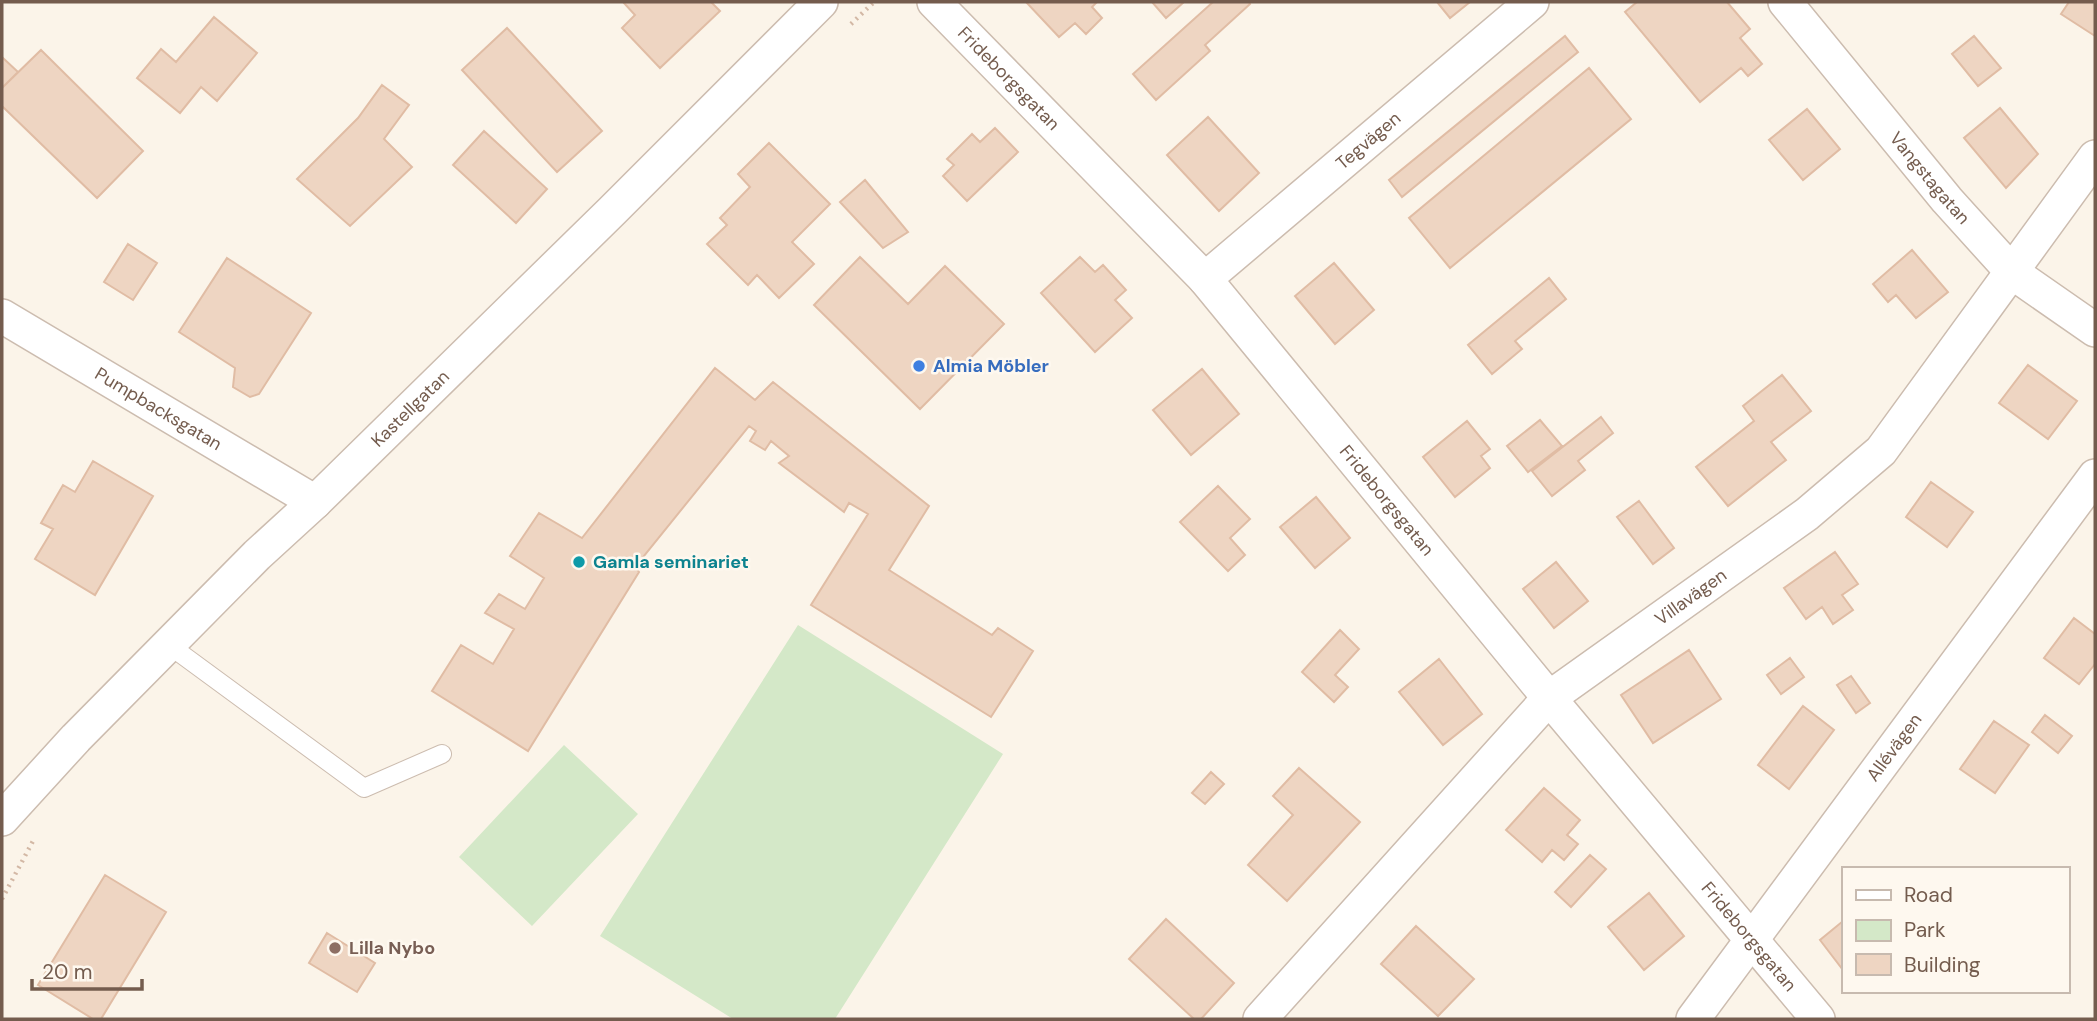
<svg xmlns="http://www.w3.org/2000/svg" width="2097" height="1021" viewBox="0 0 2097 1021" font-family="'DM Sans',sans-serif">
<style>
.green{fill:#d4e8c8}
.building{fill:#eed5c2;stroke:#e0bca4;stroke-width:2}
.lines{fill:none;stroke-linecap:round;stroke-linejoin:round}
.lane-casing{stroke:#ccbcaf;stroke-width:20}
.street-casing{stroke:#ccbcaf;stroke-width:36}
.path{stroke:#d3b8a5;stroke-width:4.5;stroke-dasharray:2 5;stroke-linecap:butt}
.lane{stroke:#fff;stroke-width:18}
.street{stroke:#fff;stroke-width:33}
.shop-dot{fill:#3f7fe0;stroke:#fef8ef;stroke-width:2.5}
.culture-dot{fill:#0f9aa8;stroke:#fef8ef;stroke-width:2.5}
.education-dot{fill:#8d6e63;stroke:#fef8ef;stroke-width:2.5}
.labels{text-anchor:middle;stroke-width:5;stroke-linejoin:round;paint-order:stroke}
.street-label{font-size:18px;fill:#745c4e;stroke:#fef8ef}
.shop-label{font-size:18px;font-weight:bold;fill:#366cbe;stroke:#fef8ef;text-anchor:start}
.culture-label{font-size:18px;font-weight:bold;fill:#0d838f;stroke:#fef8ef;text-anchor:start}
.education-label{font-size:18px;font-weight:bold;fill:#785e54;stroke:#fef8ef;text-anchor:start}
</style>
<rect width="100%" height="100%" fill="#fbf4e9"/>
<path class="green" d="M798 625 1003 754 835 1019H733L600 936Z
M564 745 638 814 532 926 459 857Z"/>
<path class="building" d="M623 2H711L720 11 660 68 622 28 635 15Z
M1026 2H1097L1092 7 1102 18 1086 34 1075 23 1059 37Z
M1152 2H1184L1166 18Z
M1213 2H1249L1250 4 1205 45 1210 51 1156 100 1133 74Z
M1437 2H1470L1450 18Z
M1637 2H1727L1750 29 1740 38 1762 64 1748 76 1741 68 1700 102 1625 12Z
M2069 2H2095V36L2061 14Z
M214 17 257 53 217 101 201 87 180 113 137 78 161 49 176 62Z
M507 28 602 131 557 172 462 70Z
M1565 36 1578 52 1402 197 1389 180Z
M1974 36 2001 68 1978 86 1952 54Z
M41 50 143 151 97 198 2 106V88Z
M3 58 18 72 2 88V59Z
M1589 68 1631 119 1450 268 1409 218Z
M382 85 409 105 384 139 412 167 350 226 297 179 358 118Z
M2000 108 2038 154 2006 188 1964 138Z
M1807 109 1840 149 1803 180 1769 140Z
M1208 117 1259 173 1219 211 1167 155Z
M995 128 1018 152 967 201 943 176 954 165 947 159 972 134 980 142Z
M484 131 547 189 516 223 453 165Z
M769 143 830 204 792 242 814 264 779 298 757 275 748 285 707 244 727 225 720 218 750 187 738 174Z
M865 180 908 232 883 248 840 202Z
M128 244 157 263 133 300 104 282Z
M1912 250 1948 292 1916 318 1896 295 1888 302 1873 284Z
M860 257 908 304 945 266 1004 324 920 409 814 305Z
M1080 257 1095 272 1103 265 1126 290 1115 300 1132 318 1095 352 1041 293Z
M227 258 311 313 259 394 250 397 233 387 235 368 179 332Z
M1334 263 1374 310 1335 344 1295 296Z
M1549 278 1566 299 1515 341 1522 349 1492 374 1468 345Z
M2028 365 2077 401 2048 439 1999 403Z
M715 368 755 400 773 382 929 506 889 570 992 635 998 628 1033 651 991 717 811 605 868 514 849 503 844 512 779 463 789 456 771 441 765 450 750 441 756 431 749 426 635 567 639 572 528 751 432 691 461 645 493 664 514 629 485 613 499 594 525 609 544 578 510 556 539 513 582 538Z
M1202 369 1239 414 1191 455 1153 410Z
M1782 375 1811 411 1771 442 1786 460 1728 506 1696 467 1754 421 1743 406Z
M1601 417 1613 433 1578 461 1585 470 1552 496 1532 471Z
M1540 420 1562 446 1528 472 1507 446Z
M1467 421 1490 449 1481 456 1490 468 1455 497 1423 457Z
M93 461 153 496 95 595 35 559 53 529 41 523 63 485 75 492Z
M1931 482 1973 512 1947 547 1906 517Z
M1218 486 1250 519 1230 538 1245 555 1228 571 1180 522Z
M1316 497 1350 538 1315 568 1280 527Z
M1639 501 1674 548 1653 564 1617 517Z
M1835 552 1858 584 1842 595 1853 610 1833 624 1822 607 1806 619 1784 588Z
M1556 562 1588 601 1554 628 1523 589Z
M2074 618 2095 634V664L2079 684 2044 658Z
M1340 630 1359 649 1335 675 1348 687 1334 702 1302 672Z
M1689 650 1721 699 1653 743 1621 695Z
M1790 658 1804 677 1781 694 1767 675Z
M1439 659 1482 714 1443 745 1399 692Z
M1851 676 1870 703 1856 713 1837 685Z
M1803 706 1834 730 1789 789 1758 765Z
M2045 715 2072 736 2058 753 2032 732Z
M1994 721 2029 745 1995 793 1960 769Z
M1299 768 1360 822 1287 901 1248 865 1293 815 1273 796Z
M1211 772 1224 784 1205 804 1192 793Z
M1544 788 1580 820 1567 835 1578 844 1564 860 1552 850 1542 862 1506 830Z
M1590 855 1606 869 1571 907 1555 892Z
M105 875 166 912 101 1019H93L38 985Z
M1649 893 1684 936 1644 970 1608 927Z
M1166 919 1234 983 1201 1019H1194L1129 959Z
M1843 921V970L1820 940Z
M1416 926 1474 979 1438 1016 1381 964Z
M327 933 375 963 357 992 309 963Z"/>
<g class="lines">
<g class="lane-casing">
<path id="lane" d="M169 645 364 788 442 754"/>
</g>
<g class="street-casing">
<g id="street">
<path id="s1" d="M934 2 1205 279 1549 698 1818 1019"/>
<path id="s2" d="M1785 2 1947 200 2013 273 2095 330"/>
<path id="s3" d="M1205 279 1532 2"/>
<path id="s4" d="M2 316 315 502"/>
<path id="s5" d="M2 819 76 738 257 555 315 502 612 211 821 2"/>
<path id="s6" d="M1260 1019 1549 698 1807 514 1881 451 2095 157"/>
<path id="s7" d="M1693 1019 2095 476"/>
</g>
</g>
<path class="path" d="M851 24 874 2
M2 899 33 841"/>
<use href="#lane" class="lane"/>
<use href="#street" class="street"/>
</g>
<circle class="shop-dot" cx="919" cy="366" r="7"/>
<circle class="culture-dot" cx="579" cy="562" r="7"/>
<circle class="education-dot" cx="335" cy="948" r="7"/>
<g class="labels">
<g class="street-label">
<text dy="6" stroke="none"><textPath href="#s1" startOffset="107">Frideborgsgatan</textPath></text>
<text dy="6" stroke="none"><textPath href="#s3" startOffset="214">Tegvägen</textPath></text>
<text dy="6" stroke="none"><textPath href="#s2" startOffset="228">Vangstagatan</textPath></text>
<text dy="6" stroke="none"><textPath href="#s4" startOffset="182">Pumpbacksgatan</textPath></text>
<text dy="6" stroke="none"><textPath href="#s5" startOffset="579">Kastellgatan</textPath></text>
<text dy="6" stroke="none"><textPath href="#s1" startOffset="674">Frideborgsgatan</textPath></text>
<text dy="6" stroke="none"><textPath href="#s6" startOffset="606">Villavägen</textPath></text>
<text dy="6" stroke="none"><textPath href="#s7" startOffset="338">Allévägen</textPath></text>
<text dy="6" stroke="none"><textPath href="#s1" startOffset="1241">Frideborgsgatan</textPath></text>
</g>
<g class="shop-label">
<text x="933" y="372">Almia Möbler</text>
</g>
<g class="culture-label">
<text x="593" y="568">Gamla seminariet</text>
</g>
<g class="education-label">
<text x="349" y="954">Lilla Nybo</text>
</g>
</g>
<rect width="2097" height="1021" fill="none" stroke="#745c4e" stroke-width="7"/>
<rect x="1842" y="867" width="228" height="126" fill="#fef8ef" stroke="#c7baaf" stroke-width="2"/>
<rect x="1856" y="890" width="35" height="10" fill="#ffffff" stroke="#c7baaf" stroke-width="2"/>
<text x="1904" y="902" font-size="21" fill="#745c4e">Road</text>
<rect x="1856" y="920" width="35" height="21" fill="#d4e8c8" stroke="#c7baaf" stroke-width="2"/>
<text x="1904" y="937" font-size="21" fill="#745c4e">Park</text>
<rect x="1856" y="954" width="35" height="21" fill="#eed5c2" stroke="#c7baaf" stroke-width="2"/>
<text x="1904" y="972" font-size="21" fill="#745c4e">Building</text>
<path d="M32 979v10h110v-10" fill="none" stroke="#745c4e" stroke-width="3.5"/>
<text x="42" y="979" font-size="21" fill="#745c4e" stroke="#fef8ef" stroke-width="5" paint-order="stroke">20 m</text>
</svg>
